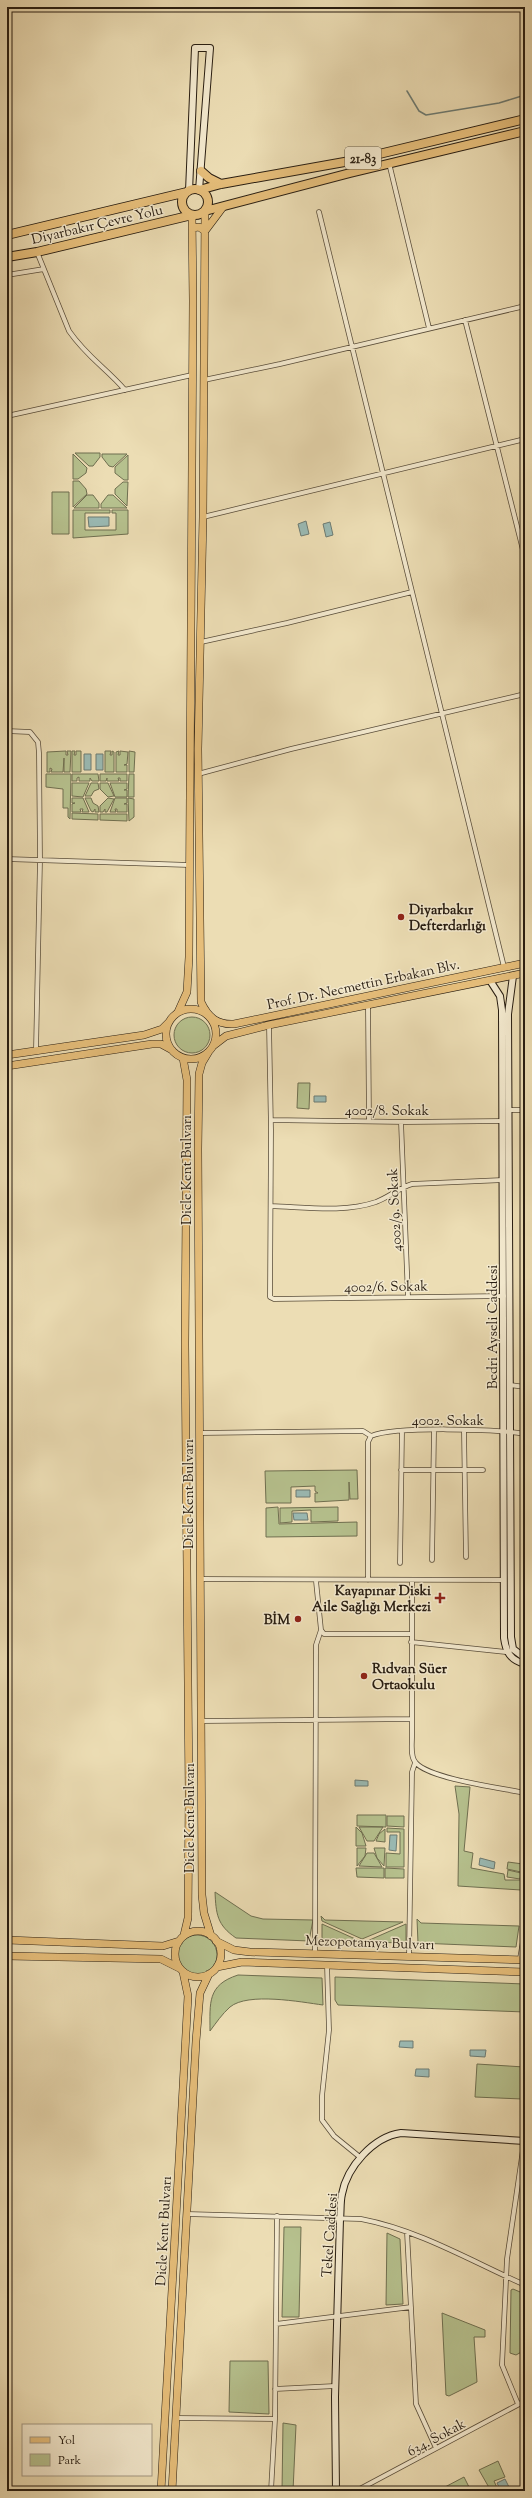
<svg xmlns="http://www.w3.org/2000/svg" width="532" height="2498" viewBox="0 0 532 2498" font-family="'Sorts Mill Goudy',serif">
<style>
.green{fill:#b6c18e;stroke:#6f6f50}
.water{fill:#9abab4;stroke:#6c7b73}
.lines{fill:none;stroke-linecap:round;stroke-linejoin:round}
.stream{stroke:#6c7b73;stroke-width:1.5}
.street-casing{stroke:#594d3a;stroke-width:5.5}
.secondary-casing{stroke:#281d11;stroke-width:8}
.primary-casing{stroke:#281d11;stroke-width:8}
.highway-casing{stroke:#281d11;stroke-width:10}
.street{stroke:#f3e9ce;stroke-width:4}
.secondary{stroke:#f3e9ce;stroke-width:6}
.primary{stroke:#e6be7a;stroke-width:7}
.highway{stroke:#e6be7a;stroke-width:8}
.poi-dot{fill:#8f2418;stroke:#f3e9ce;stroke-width:1.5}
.labels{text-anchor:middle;stroke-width:3;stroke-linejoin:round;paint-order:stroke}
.shield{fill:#f3e9ce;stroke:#655a4a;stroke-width:1}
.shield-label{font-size:13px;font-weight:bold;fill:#281d11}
.street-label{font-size:14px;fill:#281d11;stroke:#f3e9ce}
.poi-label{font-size:14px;font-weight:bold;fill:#281d11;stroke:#f3e9ce;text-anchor:start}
</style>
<rect width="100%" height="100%" fill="#ecddb4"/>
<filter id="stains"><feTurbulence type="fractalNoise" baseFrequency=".005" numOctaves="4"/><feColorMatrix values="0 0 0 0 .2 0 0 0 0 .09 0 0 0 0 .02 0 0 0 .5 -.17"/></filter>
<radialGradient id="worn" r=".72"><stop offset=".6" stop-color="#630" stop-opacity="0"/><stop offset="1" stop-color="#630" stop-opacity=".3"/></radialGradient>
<path class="green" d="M75 453H100V457L93 466H89Z
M73 454 87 468 86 473 78 479H73Z
M102 454H127L113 467 109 466 102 457Z
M128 455V480H124L115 473V467Z
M73 481H79L86 489 87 494 73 507Z
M123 482H128L127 506 115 494V489Z
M52 492H69V534H52Z
M87 495H93L99 503V508H74Z
M108 495H113L127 508H101V504Z
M73 510H110V513H85V530H116V513H112V510H128V534L73 538Z
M66 751V755H68L67 751H71L70 772H64V758L63 772H51L52 769 50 768V772H47V752Z
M72 751H75L74 755H76V751H81V772H72Z
M105 751H111L110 755H112V751L114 752V772H105Z
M119 751 118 755H120V751L128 752 127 764 124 765H127V772H116V752Z
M129 751 135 752 134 772H129Z
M46 774H71L70 819 68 817V808H63V789L46 787Z
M72 774H98L99 781H92L90 778V781H79V777L77 778V781H72Z
M100 774H127V781H120V778H118L119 781H107V778L106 781H100Z
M129 774H134V797H128Z
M72 783H89L83 797 72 796Z
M91 783H98L99 789 94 791 91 796H85Z
M100 783H108L114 796 108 797 100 789Z
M110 783H127V789L124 790H127V797H115Z
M72 798H83L89 812H82L83 809H80L81 812H72V804L75 803H72Z
M85 798H91L93 803 98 806 99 812H95V809L93 812 91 811Z
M108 798 114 799 107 812H105V809L103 812H100V806Z
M115 798H127V803L124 804H127V812H117V809H115L116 812H110Z
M128 798 134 799V817L129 821Z
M72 813 98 814V820L72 819Z
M100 814H127V821L100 820Z
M174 1035a18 18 0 1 1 36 0a18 18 0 1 1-36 0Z
M298 1083H310L309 1109 297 1108Z
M357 1470 358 1499H350L349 1482V1500L315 1502V1493H318L315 1491V1486L291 1487V1503H266L265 1471Z
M278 1507 279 1524 357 1522V1536L266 1537V1508Z
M338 1507V1521L311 1522V1510L292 1511V1522L280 1523V1508Z
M455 1786 470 1787 464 1851 473 1853 471 1868 504 1874 505 1880H522L521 1890 458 1886 459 1814Z
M357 1815H386V1827L357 1826Z
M387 1816H404V1827L387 1826Z
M356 1827 362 1833 366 1846H356Z
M359 1827H383L374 1841H367Z
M387 1828 404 1829V1867H386V1853L400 1854V1832H387Z
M385 1829V1842L376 1841 379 1834Z
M357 1848H366L365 1856 357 1866Z
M374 1848H385L384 1866 377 1858Z
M367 1853H374L382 1867 359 1866Z
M508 1862 523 1864 521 1872 507 1869Z
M356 1868H384V1878L357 1877Z
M385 1868 404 1869V1878H385Z
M508 1870 521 1873 520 1879 507 1877Z
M215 1892 251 1916 263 1919 313 1920 309 1941 236 1938C217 1925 216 1914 215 1892Z
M321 1916 325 1920 403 1922 362 1939 322 1921Z
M417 1919 421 1923 519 1926 516 1947 418 1943Z
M322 1924 362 1942 322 1941Z
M406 1924V1943L365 1942Z
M177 1955a20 20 0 1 1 40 0a20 20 0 1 1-40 0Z
M238 1975 322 1978 323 2005C301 2002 248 1992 230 2007 222 2014 216 2023 210 2031 210 2003 207 1985 238 1975Z
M335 1977 525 1984V2012L338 2005 335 2000Z
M477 2064 524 2067 522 2099 475 2097Z
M284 2227H301L299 2317H282Z
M387 2233 400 2239 403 2304 386 2305Z
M513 2289 525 2294V2350L516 2355 510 2353 511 2290Z
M442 2313 485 2330V2337H474L477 2382 449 2396 446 2395Z
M230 2361H268L269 2414 229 2412Z
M283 2423 296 2425 293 2491H282Z
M498 2461 505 2477 494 2481 498 2490 491 2491 479 2470Z
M464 2477 471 2491H447L445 2487Z"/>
<path class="water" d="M88 517H109V526L89 527Z
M306 521 309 534 301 536 298 524Z
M330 522 333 535 326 537 323 524Z
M84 754H91V770H84Z
M96 754H103V770H96Z
M314 1096H326V1102H314Z
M296 1490H310V1497H296Z
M293 1513H307L308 1520H294Z
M355 1780 368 1781V1786H355Z
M390 1835H397L396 1851 389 1850Z
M480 1858 495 1862 494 1869 479 1865Z
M400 2041H413V2048L399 2047Z
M470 2050H486L485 2057 470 2056Z
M416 2069H429V2077L415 2076Z
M505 2479 511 2491H501L497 2483Z"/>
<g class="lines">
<path class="stream" d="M407 91 419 111 426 115 499 103 525 95"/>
<g class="street-casing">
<path id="street" d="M389 163 429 328
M319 212 504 967
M37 252 69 331C87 357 106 368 125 390
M7 275 44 269
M465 320 525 558
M204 380 280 364 525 306
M7 416 192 375
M203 517 525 439
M201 642 287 623 412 592
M7 731 30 732 38 742 39 753 40 860 36 1050
M198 774 291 749 525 694
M7 859 189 865
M368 1006 369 1121
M269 1025 271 1130 270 1297 274 1299 504 1296
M509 1110H525
M271 1120 406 1122 503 1121
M401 1122 408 1297
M271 1206C305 1207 344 1213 376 1202 389 1197 399 1188 412 1184L503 1180
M510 1385 525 1387
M464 1431 466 1557
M201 1433 363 1431 371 1436
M371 1436C396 1426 497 1429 525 1434
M401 1470H483
M432 1560 434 1431
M400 1563 402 1431
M201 1579 504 1580
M368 1580V1442L371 1436
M412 1580V1737C412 1745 410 1757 416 1763 431 1779 501 1788 525 1793
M316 1581 321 1630 324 1634H412
M411 1642 506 1652
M202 1721 412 1719
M315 1954 316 1645 321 1630
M409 1956 412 1772 415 1763
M520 1959 525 1929
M327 1965 329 2030 322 2096V2120L334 2136 361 2158
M187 2214 361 2219C419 2230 471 2261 525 2285
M407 2232 416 2404 436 2448
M276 2324 411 2307
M275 2389 335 2386
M518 2404 502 2365 507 2259 525 2136
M176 2418 275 2419
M271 2491 275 2419 277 2216
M356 2491 525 2401"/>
</g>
<g class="secondary-casing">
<path id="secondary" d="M189 191 195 48H210L199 190
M513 976 508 1014 511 1637 513 1649 525 1658
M491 982 500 996 502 1010 504 1638C506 1652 510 1660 525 1664
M336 2491 335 2397 340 2219C341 2211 340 2202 342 2194 347 2167 373 2137 401 2133L525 2141"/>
</g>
<g class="primary-casing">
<path id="primary" d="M205 211 203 517 198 749 201 1002C208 1017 217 1025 234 1024L525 963
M192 228 199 227 205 231 223 207
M166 1034a25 25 0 1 1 50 0a25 25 0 1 1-50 0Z
M178 1012 187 992 189 957 193 301 192 215
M213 1046 226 1036 269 1025 525 973
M208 1053 202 1063 199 1074 198 1149 202 1895 204 1913 211 1936
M7 1055 144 1035 162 1029 168 1023
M183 1058 187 1080 185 1345 189 1795 188 1918 184 1935
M7 1066 152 1044H161L172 1050
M175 1954a23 23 0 1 1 46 0a23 23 0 1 1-46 0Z
M7 1940 163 1946 179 1941
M216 1941 234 1950 250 1952 525 1960
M7 1956 161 1959 179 1968
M217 1967 242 1962 525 1972
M161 2491 188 1996 183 1972
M172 2491 196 2041 200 1993 209 1974"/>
</g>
<g class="highway-casing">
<path id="highway" d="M201 171 209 178 221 184
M182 202a13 13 0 1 1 26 0a13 13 0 1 1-26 0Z
M199 190 221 184 350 161 525 119
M205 211 350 173 525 131
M7 235 187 192
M7 257 37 252 192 215"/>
</g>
<use href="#street" class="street"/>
<use href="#secondary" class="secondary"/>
<use href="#primary" class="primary"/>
<use href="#highway" class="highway"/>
</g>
<g class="poi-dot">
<circle cx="401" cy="917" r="4"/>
<path d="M438 1592h4v4h4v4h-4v4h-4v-4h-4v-4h4z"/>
<circle cx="298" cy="1619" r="4"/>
<circle cx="364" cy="1676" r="4"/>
</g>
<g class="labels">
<rect class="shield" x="345" y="147" width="36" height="22" rx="3"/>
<g class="shield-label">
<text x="363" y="163">21-83</text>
</g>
<g class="street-label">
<text transform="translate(97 224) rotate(-13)" y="5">Diyarbakır Çevre Yolu</text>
<text transform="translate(363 984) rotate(-12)" y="5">Prof. Dr. Necmettin Erbakan Blv.</text>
<text x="387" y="1115">4002/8. Sokak</text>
<text transform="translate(186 1170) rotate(-90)" y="5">Dicle Kent Bulvarı</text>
<text transform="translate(394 1210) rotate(-93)" y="5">4002/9. Sokak</text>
<text transform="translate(386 1286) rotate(-1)" y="5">4002/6. Sokak</text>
<text transform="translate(492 1327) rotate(-90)" y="5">Bedri Ayseli Caddesi</text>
<text x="448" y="1425">4002. Sokak</text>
<text transform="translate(188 1494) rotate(-90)" y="5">Dicle Kent Bulvarı</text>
<text transform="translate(189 1818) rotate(-90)" y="5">Dicle Kent Bulvarı</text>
<text transform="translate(370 1942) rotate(2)" y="5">Mezopotamya Bulvarı</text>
<text transform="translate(163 2231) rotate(-87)" y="5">Dicle Kent Bulvarı</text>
<text transform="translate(329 2235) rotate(-86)" y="5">Tekel Caddesi</text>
<text transform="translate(436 2437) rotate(-28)" y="5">634. Sokak</text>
</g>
<g class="poi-label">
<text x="409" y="914">Diyarbakır<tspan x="409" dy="16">Defterdarlığı</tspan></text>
<text x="431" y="1595" text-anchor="end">Kayapınar Diski<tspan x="431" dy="16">Aile Sağlığı Merkezi</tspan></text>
<text x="290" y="1624" text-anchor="end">BİM</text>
<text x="372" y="1673">Rıdvan Süer<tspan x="372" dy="16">Ortaokulu</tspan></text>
</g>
</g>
<rect width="532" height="2498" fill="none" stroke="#ecddb4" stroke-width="24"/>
<rect x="8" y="8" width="516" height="2482" fill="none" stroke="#281d11" stroke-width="2"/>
<rect x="12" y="12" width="508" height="2474" fill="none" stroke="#281d11"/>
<rect x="22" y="2424" width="130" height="52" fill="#f3e9ce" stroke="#a29782"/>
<rect x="30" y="2437" width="20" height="6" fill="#e6be7a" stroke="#a29782"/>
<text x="58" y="2444" font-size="12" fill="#281d11">Yol</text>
<rect x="30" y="2454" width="20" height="12" fill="#b6c18e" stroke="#a29782"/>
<text x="58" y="2464" font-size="12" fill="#281d11">Park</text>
<rect width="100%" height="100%" filter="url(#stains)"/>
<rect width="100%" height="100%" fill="url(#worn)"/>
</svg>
